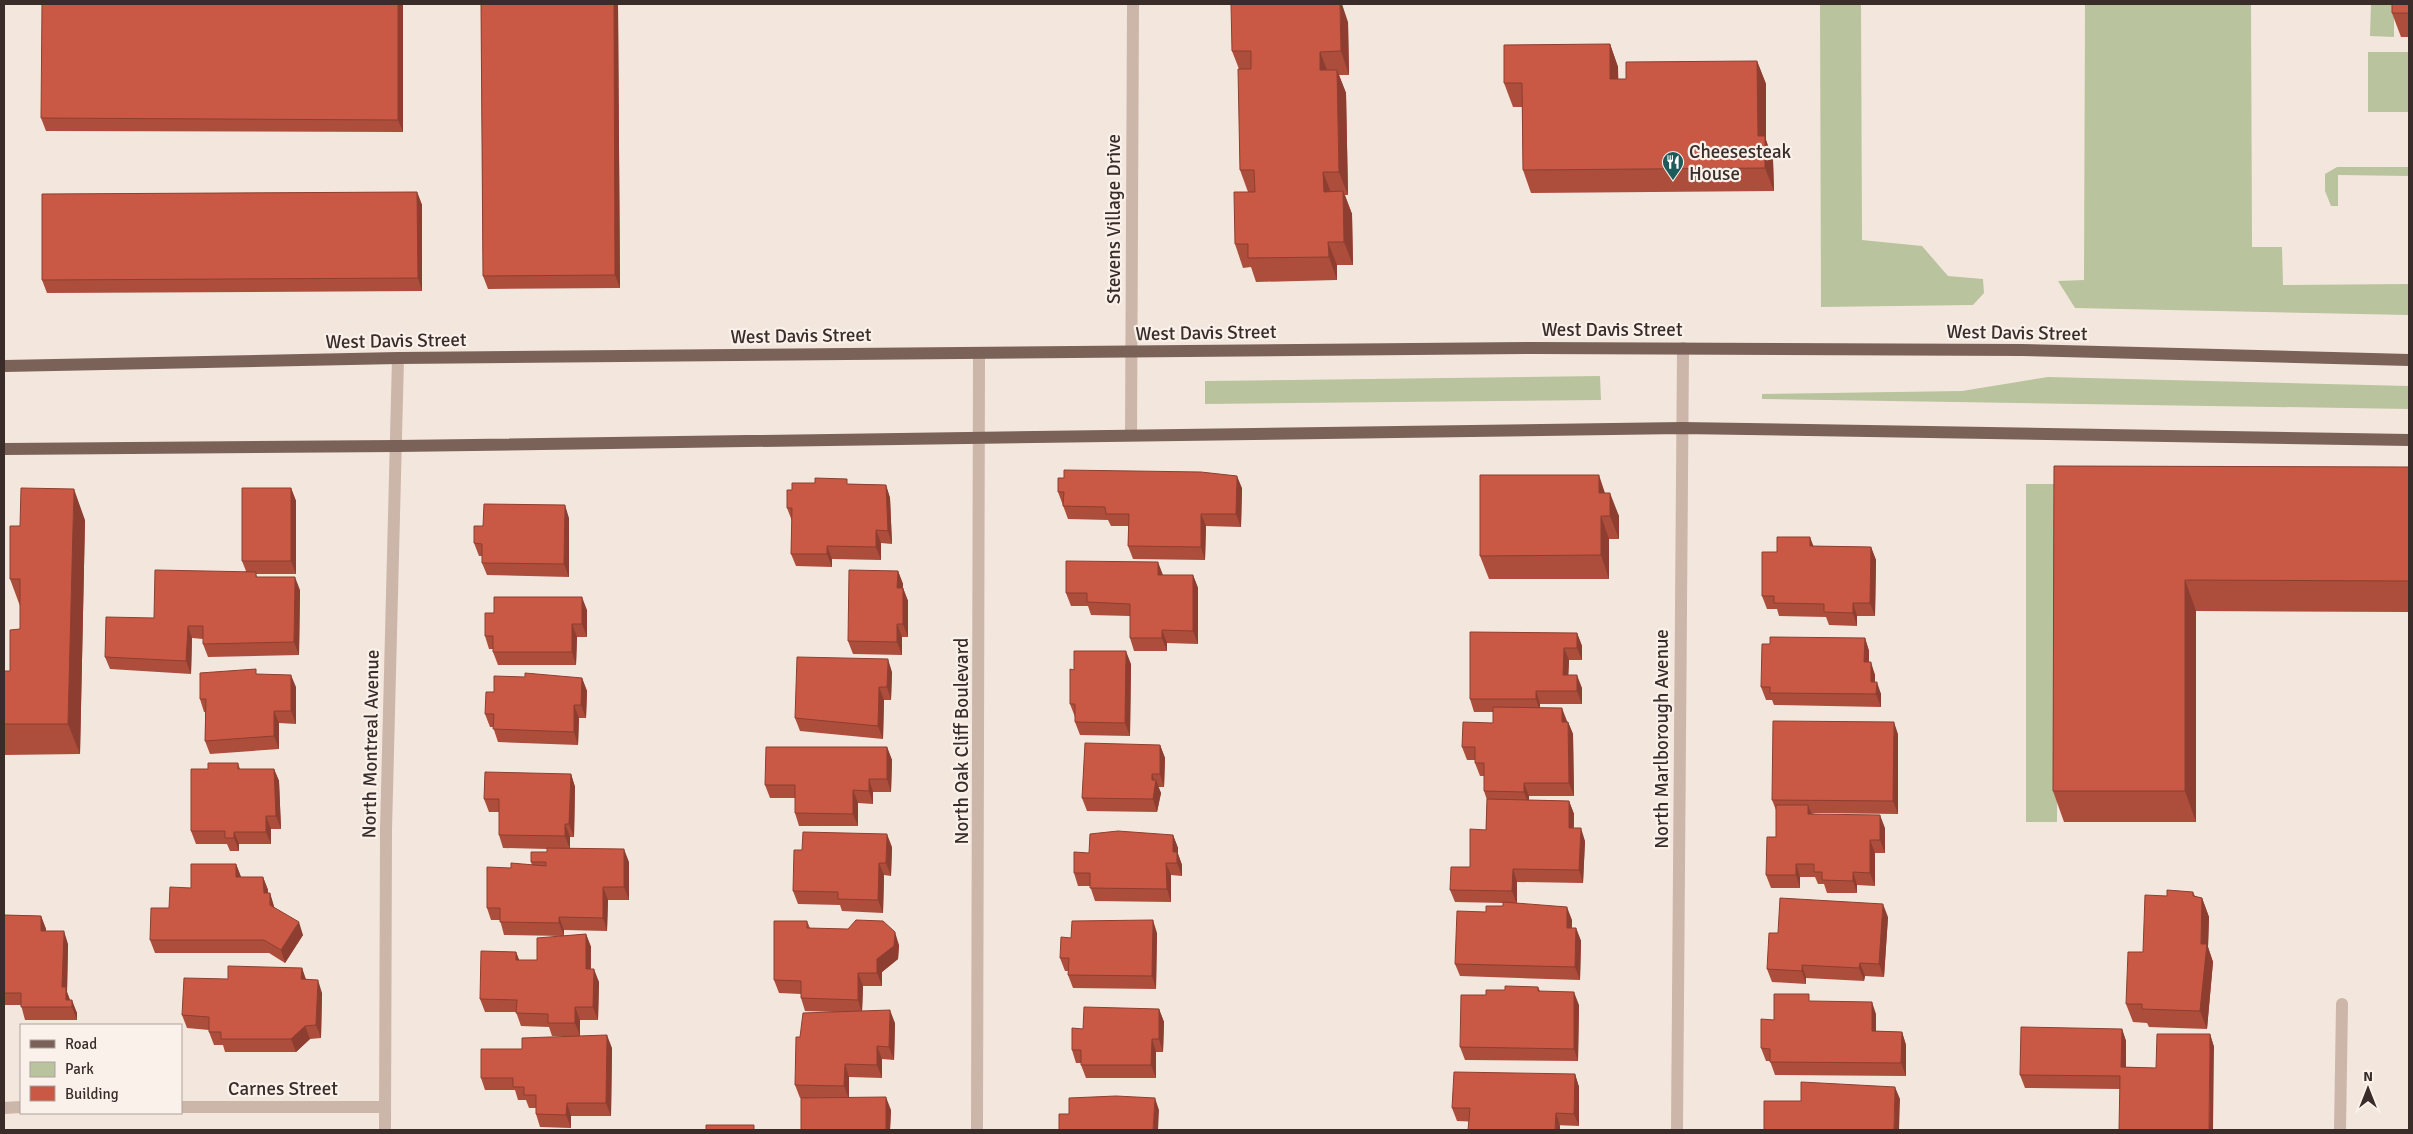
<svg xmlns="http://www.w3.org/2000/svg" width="2413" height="1134" viewBox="0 0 2413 1134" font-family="Signika,sans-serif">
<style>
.green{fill:#b9c39d}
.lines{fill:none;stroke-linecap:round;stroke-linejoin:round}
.minor{stroke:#ccb5a9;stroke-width:12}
.major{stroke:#7b6259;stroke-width:12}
.wall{fill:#ad4d3b}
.shaded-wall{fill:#8d3e30}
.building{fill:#c95945;stroke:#8d3e30}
.labels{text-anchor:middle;stroke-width:4.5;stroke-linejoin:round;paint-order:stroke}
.poi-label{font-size:19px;fill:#392c29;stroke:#faf1ea;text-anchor:start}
.street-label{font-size:19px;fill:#392c29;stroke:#faf1ea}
</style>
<rect width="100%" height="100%" fill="#f3e7dd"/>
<path class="green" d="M1820 4H1861L1862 240 1922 246 1948 276 1983 279 1984 293 1973 305 1821 307Z
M2085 4H2251L2252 247H2282L2283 285 2409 284V315L2075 308 2058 281 2084 280Z
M2371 4H2394V37L2370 36Z
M2368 52H2409V112H2368Z
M2337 167H2409V176L2338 175V206H2331L2325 191V174Z
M1600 376 1601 400 1205 404V381Z
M2048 377 2409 386V409L1762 399V394L1962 391Z
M2026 484H2058L2057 822H2026Z"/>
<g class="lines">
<path class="minor" d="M1131 435 1133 4
M181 1107H385
M4 1108 21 1107
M385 1130 386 830 398 358
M977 1130 979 353
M1677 1130 1683 348
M2340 1130 2342 1004"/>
<path class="major" d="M4 366 398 358 1533 348 2022 350 2409 360
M4 449 397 446 1682 428 2409 440"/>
</g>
<path class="wall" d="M403 4V132L46 131 41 118Z
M481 4H618L620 288 488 289 483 276Z
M2409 4V37H2401L2392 13Z
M1348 22 1349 75H1339L1346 93 1348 195H1345L1352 214 1353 265H1337V280L1256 282 1251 267 1243 268 1235 244 1248 192 1240 170 1239 69 1232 51Z
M1610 44 1618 67V79H1626L1757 61 1766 84V140L1773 160 1774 191 1531 193 1523 170 1522 107H1513L1504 83Z
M417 192 422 205V291L47 293 42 280Z
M2054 466 2409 467V612L2196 611V822H2064L2053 791Z
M849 484 886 485 890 498 892 544 881 543V560L832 559V567L796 566 791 554 792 521 787 508 792 490Z
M291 488 296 501V574H256L257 577 300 590 299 655 208 657 203 644V639L192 638 191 674 110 669 105 657 154 618 246 571 242 561Z
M1242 488 1241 527 1206 526 1205 560 1133 559 1128 546V526H1111L1108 520 1068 519 1058 492Z
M1605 493 1619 516V539H1609V579H1489L1480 556Z
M569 518V577L487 575 482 563V556H479L474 543 483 526Z
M85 520 80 754 4 755V671H10L20 629V606L10 579 20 526Z
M1813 546 1871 547 1876 560 1875 616H1857V626L1829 625 1826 617 1779 616 1777 609H1767L1762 596 1777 552Z
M898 571 903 584V588L908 601V637H902V655L853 654 848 641Z
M1163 575H1193L1198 588V644L1167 643V651H1134L1130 638V616L1091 615 1088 606H1071L1066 593Z
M587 610V637H577L576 665H498L493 652V649H489L485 636 494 613Z
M1577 633 1582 646V660H1569L1568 675 1582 688V704H1540V708L1568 722 1573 734 1574 796H1529V800L1569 801 1574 814V828L1585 841 1583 883 1517 882V903L1572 920V928H1576L1581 941 1580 980 1460 976 1455 964 1486 912 1503 906V903L1455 902 1450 890 1470 867 1486 830 1487 800 1484 791V776H1480L1475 763V760H1467L1462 747 1493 723V712H1474L1470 699Z
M1865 638 1869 651V662L1875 675V682L1881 694V707L1774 705 1772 700H1766L1761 687 1770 644Z
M1131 664 1130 736 1080 735 1075 722V717L1070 704 1074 670Z
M892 672 891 700H884L883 739 800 731 795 718Z
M258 674 296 687V724L279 723V749L210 754 205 741V712H204L200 699Z
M582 678 587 691 586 718H579L578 745 498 742 493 727H490L485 714Z
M1898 734V814L1811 813 1885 828V853H1875V886L1857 885V893H1827L1824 884H1818L1815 877H1800V888H1771L1766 875 1776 837V810L1772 800Z
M1160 745 1165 758 1164 787H1158L1161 793 1157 812 1087 811 1082 798Z
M887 747 892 760 891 792H873V804L858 803V826H799L795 813V798H770L765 785Z
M238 763 240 769H274L279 781 281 829H271V844H239V851H230L227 844H196L191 831 208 769Z
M571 774 575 787 574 837H570V848L629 862V900H608L607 931 564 930V936L586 934 591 947V969L599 982 598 1020H580V1036L612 1048 611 1116H571V1128L540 1127 536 1114V1108H529L526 1100H518L515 1090H485L481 1078 522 1049 565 1036H552L549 1027 521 1026 516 1012H485L480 999 516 952 519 960H537L562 936 504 935 500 920H491L487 908 511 868 532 865 531 862 547 852V849L503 848 499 835V812H489L484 799Z
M1173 835 1178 848V854L1182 865V876L1171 875V902L1095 901 1090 886H1078L1074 873 1089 853Z
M892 847 891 876 884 875 883 913 842 911 840 905 798 904 793 891Z
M236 864 241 877H263L268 890V893H270L274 908 303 935 285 963 269 953H155L150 940 169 908 191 888Z
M2193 892 2195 896 2202 898 2209 917 2208 947 2213 962 2207 1029 2149 1027 2147 1023 2133 1022 2126 1004 2143 952 2167 896Z
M4 915 41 916 46 929V931L68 944 67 992 70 1000 77 1013V1020H25L21 1005H4Z
M1888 917 1884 977 1865 976 1864 981 1806 978V984L1772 982 1767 969 1778 933Z
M807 921 810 928 899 945 898 959 882 972V986H863L862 1011 895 1023 894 1060 882 1059V1078L849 1077V1097L891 1110 890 1130H801V1098H800L795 1085 800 1037 836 1012 805 1011 801 998V994L779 993 774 980Z
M1157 933 1156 989 1073 988 1068 975V971H1065L1060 958 1071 938Z
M302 968 306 979 322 993 321 1038 310 1039 296 1052H225L223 1045H214L209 1032V1030L187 1028 182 1015 228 979Z
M1538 987 1540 991 1579 1005 1578 1061 1465 1060 1460 1047 1486 995 1505 990Z
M1811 1001 1876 1014V1031L1902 1032 1906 1045V1076L1775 1075 1770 1061H1766L1761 1048 1774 1020Z
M1159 1009 1164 1022 1163 1052H1156V1078H1086L1081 1065V1063H1076L1072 1050 1083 1029Z
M2122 1029 2126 1041V1067L2156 1068 2210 1034 2214 1047 2120 1089 2025 1088 2020 1075Z
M1575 1074 1579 1087V1126L1457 1121 1452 1108Z"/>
<path class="shaded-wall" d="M398 4H403V132L398 120Z
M614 4H618L620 288 615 275Z
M1340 4H1342L1348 22 1349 75 1341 51Z
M1610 44 1618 67 1619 103 1610 79Z
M1320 52 1329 75 1320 70Z
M1757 61 1766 84V140L1773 160 1774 191 1765 168 1758 136Z
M1337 70 1346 93 1348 195 1339 172Z
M1323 172 1332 195 1324 192Z
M1343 191 1352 214 1353 265 1344 242Z
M417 192 422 205V291L418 278Z
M1328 242 1337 265V280L1329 257Z
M1599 475 1607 499 1599 493Z
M1237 476 1242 488 1241 527 1236 514Z
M886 485 890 498 892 544 888 531Z
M291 488 296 501V574L291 561Z
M74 489 85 520 80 754 68 724Z
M1610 493 1619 516V539L1610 516Z
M565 505 569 518V577L564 564Z
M1201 514 1206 526 1205 560 1201 547Z
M1601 516 1609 539V579L1601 555Z
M876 530 881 543V560L876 547Z
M1810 537 1815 550 1810 546Z
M827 546 832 559V567L827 554Z
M1871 547 1876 560 1875 616 1870 603Z
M1158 562 1163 575H1158Z
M898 571 903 584 902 601 897 588Z
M1193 575 1198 588V644L1193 631Z
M295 577 300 590 299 655 294 642Z
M2185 580 2196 611V822L2185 791Z
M903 588 908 601V637L903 624Z
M582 597 587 610V637L582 624Z
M1853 603 1857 616V626L1853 613Z
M572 624 577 637 576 665 572 652Z
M897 624 902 637V655L897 642Z
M188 626 192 638 191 674 186 661Z
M1162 630 1167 643V651L1162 638Z
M1577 633 1582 646V660L1577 648Z
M1865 638 1869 651V675L1864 662Z
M1564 648 1569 660 1568 688 1563 675Z
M1126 651 1131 664 1130 736 1125 723Z
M888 659 892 672 891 700 887 687Z
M1871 662 1875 675V694L1871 682Z
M291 675 296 687V724L291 711Z
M1577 675 1582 688V704L1577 691Z
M582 678 587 691 586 718 581 705Z
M1877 682 1881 694V707L1876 694Z
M879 687 884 700 883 739 878 726Z
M1536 691 1540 704V712L1536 699Z
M574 705 579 718 578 745 574 732Z
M1562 708 1567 721V734L1562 722Z
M274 711 279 723V749L274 736Z
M1568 722 1573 734 1574 796 1569 783Z
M1894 722 1898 734V814L1893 801Z
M1160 745 1165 758 1164 787 1160 774Z
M887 747 892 760 891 792 887 779Z
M274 769 279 781 281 829 276 816Z
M571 774 575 787 574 837 569 824Z
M1152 774 1155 783 1156 780 1161 793 1157 812 1153 799Z
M869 779 873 792V804L869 791Z
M1524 783 1529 796V805L1524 792Z
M853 790 858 803V826L853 814Z
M1569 801 1574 814 1573 841 1569 828Z
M1808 805 1813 818 1808 814Z
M1880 815 1885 828V853L1880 840Z
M266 816 271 829V844L266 832Z
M565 824 570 837V849L565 836Z
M1581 828 1585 841 1583 883 1579 870Z
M234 832 239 844V851L234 838Z
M887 834 892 847 891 876 886 863Z
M1173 835 1178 848V854L1182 865V876L1173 852Z
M1870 840 1875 853V886L1870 873Z
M624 849 629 862V900L624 887Z
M879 863 884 875 883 913 878 900Z
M1166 863 1171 875V902L1167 889Z
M236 864 241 877H236Z
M1796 864 1800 877V888L1796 875Z
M1513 869 1517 882V904L1512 891Z
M1853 872 1857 885V893L1853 881Z
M263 877 268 890V906L264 893Z
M603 887 608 900 607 931 603 918Z
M270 893 274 906V918L270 905Z
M2202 898 2209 917 2208 947 2213 962 2207 1029 2200 1011 2201 944Z
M1883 904 1888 917 1884 977 1879 964Z
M1567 907 1572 920 1571 941 1567 928Z
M41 916 46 929 45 944 41 931Z
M559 917 564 930V936L559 923Z
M1153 920 1157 933 1156 989 1152 976Z
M299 922 303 935 285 963 281 950Z
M1576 928 1581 941 1580 980 1575 967Z
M64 931 68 944 67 992 70 1000H66L62 987Z
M895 932 899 945 898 959 882 972V986L877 973V959Z
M586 934 591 947 590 982 586 969Z
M516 952 521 965 516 960Z
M1860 963 1865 976 1864 981 1859 968Z
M1802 965 1806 978V984L1802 971Z
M302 968 306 981 301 979Z
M594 969 599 982 598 1020 593 1007Z
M858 973 863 986 862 1013 858 1000Z
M318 980 322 993 321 1038 316 1025Z
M1574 992 1579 1005 1578 1061 1574 1049Z
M72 1000 77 1013V1020L72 1007Z
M1872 1002 1876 1014V1044L1872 1031Z
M575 1007 580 1020V1036L575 1023Z
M1159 1009 1164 1022 1163 1052 1159 1039Z
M890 1010 895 1023 894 1060 889 1047Z
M305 1026 310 1039 296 1052 291 1039Z
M2122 1029 2126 1041V1080L2121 1067Z
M1902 1032 1906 1045V1076L1901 1063Z
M2210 1034 2214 1047 2213 1130H2209Z
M607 1035 612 1048 611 1116 606 1103Z
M1152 1039 1156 1052V1078L1151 1065Z
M877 1046 882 1059V1078L877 1065Z
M845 1064 849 1077V1099L844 1086Z
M1575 1074 1579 1087V1126L1574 1114Z
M1895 1087 1900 1099 1899 1130H1894Z
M886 1097 891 1110 890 1130H886Z
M1155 1098 1159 1110 1158 1130H1153Z
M567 1103 571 1116V1128L566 1115Z
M1556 1113 1560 1126V1130H1555Z"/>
<path class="building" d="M42 4H398V120L41 118Z
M481 4H614L615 275 483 276Z
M1231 4H1340L1341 51 1320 52V70H1337L1339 172H1323L1324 192 1343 191 1344 242H1328L1329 257 1248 258V244H1235L1234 192H1255L1254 170H1240L1238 69H1251V51H1232Z
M2392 4H2409V13H2392Z
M1610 44V79H1626V62L1757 61 1758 136H1765V168L1523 170 1522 83H1504V45Z
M417 192 418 278 42 280V194Z
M2054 466 2409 467V581L2185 580V791H2053Z
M1064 470 1201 472 1237 476 1236 514H1201V547L1128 546 1129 514H1106L1105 507 1063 506 1064 492H1058V478H1064Z
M1480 475H1599V493H1610V516H1601V555L1480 556Z
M815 478 847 479V484L886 485 888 531 876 530V547L827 546V554H791L792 508H787V490H792V483H815Z
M21 488 74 489 68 724H4V671H10V630L20 629V579H10V526H20Z
M242 488H291V561H242Z
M484 504 565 505 564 564 482 563V544L474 543V526H483Z
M1777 537H1810V546L1871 547 1870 603H1853V613L1824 612V604L1774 603V596H1762V552H1777Z
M1066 561 1158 562V575H1193V631L1162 630V638H1130V604L1087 602V593H1066Z
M155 570 256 572V577H295L294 642 203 644V626H188L186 661 105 657 106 617 154 618Z
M849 570 898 571 897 588H903V624H897V642L848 641Z
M494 597H582V624H572V652H493V636H485V613H494Z
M1470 632 1577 633V648H1564L1563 675H1577V691H1536V699H1470Z
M1770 637 1865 638 1864 662H1871V682H1877L1876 694 1770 693V687H1761L1762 644H1770Z
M1074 651H1126L1125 723 1075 722V704H1070V669L1074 670Z
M797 657 888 659 887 687H879L878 726 795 718Z
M256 669V674L291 675V711H274V736L205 741 206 699H200V673Z
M525 673 582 678 581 705H574V732L493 729 494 714H485L486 692H494V676L525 677Z
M1493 707 1562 708V722H1568L1569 783H1524V792L1484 791V763H1475V747H1462L1463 722 1493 723Z
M1773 721 1894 722 1893 801 1772 800Z
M1085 743 1160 745V774H1152V780H1156L1153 799 1082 798Z
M766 747H887V779H869V791L853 790V814L795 813V785H765Z
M208 763H238V769H274L276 816H266V832H234V838H225V831H191V769H208Z
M485 772 571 774 569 824H565V836L499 835V799H484Z
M1487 799 1569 801V828H1581L1579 870 1513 869 1512 891 1450 890 1451 867H1470V829L1486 830Z
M1776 805H1808V814L1880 815V840H1870V873L1853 872V881L1822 880V872H1814V864H1796V875H1766L1767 837H1776Z
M1118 831 1173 835V852H1177V863H1166L1167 889 1090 888V873H1074V852L1089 853 1090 834Z
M803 832 887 834 886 863H879L878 900 838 899V892L793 891 794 850H802Z
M547 848 624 849V887H603V918L559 917V923L500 922V908H487V867L511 868V863L546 866V862H531V852H547Z
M191 864H236V877H263L264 893H270V905L299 922 281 950 264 940H150L151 908H169L170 887 191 888Z
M2167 890 2193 892V896L2202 898 2201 944H2207L2200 1011 2142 1009V1004H2126L2128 952H2143L2145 895 2167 896Z
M1780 898 1883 904 1879 964 1860 963 1859 968 1802 965V971L1767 969 1769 933H1778Z
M1503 902 1567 907V928H1576L1575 967 1455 964 1457 911 1486 912V906H1503Z
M4 915 41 916V931H64L62 987H66V1000H72V1007H21V993H4Z
M856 920 883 921 895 932 894 946 877 959V973H858V1000L801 998V981L774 980V921H807V928L848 929Z
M1153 920 1152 976 1068 975 1069 958H1060L1061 937 1071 938 1072 921Z
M586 934V969H594L593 1007H575V1023H548V1014L516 1013 517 1000 480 999 481 951 516 952V960H537V938Z
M228 966 302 968 301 979 318 980 316 1025 305 1026 291 1039H221V1032H209V1017L182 1015 184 978 228 979Z
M1505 986 1538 987V991L1574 992V1049L1460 1047 1461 995H1486V990H1505Z
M1774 994H1809V1001L1872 1002V1031L1902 1032 1901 1063 1770 1062V1049L1761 1048V1019L1774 1020Z
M1084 1007 1159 1009V1039H1152L1151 1065H1081V1050H1072V1028L1083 1029Z
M890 1010 889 1047 877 1046V1065L845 1064 844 1086 795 1085 796 1037H800L803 1013Z
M2021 1027 2122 1029 2121 1067 2156 1068 2157 1034H2210L2209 1130H2119L2120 1076 2020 1075Z
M607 1035 606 1103H567L566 1115 536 1114V1095H524V1087H513V1078H481V1049H522V1038Z
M1454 1072 1575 1074 1574 1114 1556 1113 1555 1130H1468L1470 1108H1452Z
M1801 1082 1895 1087 1894 1130H1764V1101H1801Z
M1116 1096 1155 1098 1153 1130H1059V1114H1069V1098Z
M886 1097V1130H801V1098Z
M706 1125H754V1130H706Z"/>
<defs>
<g id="restaurant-pin" transform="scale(1.125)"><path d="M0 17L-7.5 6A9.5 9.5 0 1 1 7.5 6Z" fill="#1d5c5a" stroke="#faf1ea"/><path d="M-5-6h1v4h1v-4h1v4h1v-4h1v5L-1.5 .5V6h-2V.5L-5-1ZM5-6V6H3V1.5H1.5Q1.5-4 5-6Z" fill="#fff"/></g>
</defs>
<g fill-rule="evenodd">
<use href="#restaurant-pin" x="1673" y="162"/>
</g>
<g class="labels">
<g class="poi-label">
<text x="1689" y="158">Cheesesteak<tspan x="1689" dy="22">House</tspan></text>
</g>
<g class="street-label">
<text transform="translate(1113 219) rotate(-90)" y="7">Stevens Village Drive</text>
<text x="1612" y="336">West Davis Street</text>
<text transform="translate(1206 332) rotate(-1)" y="7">West Davis Street</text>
<text transform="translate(2017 332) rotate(1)" y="7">West Davis Street</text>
<text transform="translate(801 335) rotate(-1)" y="7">West Davis Street</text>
<text transform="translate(396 340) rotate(-1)" y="7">West Davis Street</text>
<text transform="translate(1661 739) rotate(-90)" y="7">North Marlborough Avenue</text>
<text transform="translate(961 741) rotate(-90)" y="7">North Oak Cliff Boulevard</text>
<text transform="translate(370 744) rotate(-89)" y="7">North Montreal Avenue</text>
<text x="283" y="1095">Carnes Street</text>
</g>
</g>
<rect width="2413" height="1134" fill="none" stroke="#392c29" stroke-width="10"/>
<rect x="20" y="1024" width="162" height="90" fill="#faf1ea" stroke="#ada29d"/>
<rect x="30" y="1040" width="25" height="8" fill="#7b6259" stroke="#ada29d"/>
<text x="65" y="1049" font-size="15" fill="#392c29">Road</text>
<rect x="30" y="1062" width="25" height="15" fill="#b9c39d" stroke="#ada29d"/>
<text x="65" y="1074" font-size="15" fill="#392c29">Park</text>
<rect x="30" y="1086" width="25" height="15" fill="#c95945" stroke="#ada29d"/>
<text x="65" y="1099" font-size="15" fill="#392c29">Building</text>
<g transform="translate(2368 1089)" stroke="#faf1ea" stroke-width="4" paint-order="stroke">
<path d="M0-4L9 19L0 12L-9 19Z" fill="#392c29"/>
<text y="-8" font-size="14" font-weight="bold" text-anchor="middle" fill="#392c29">N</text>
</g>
</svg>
